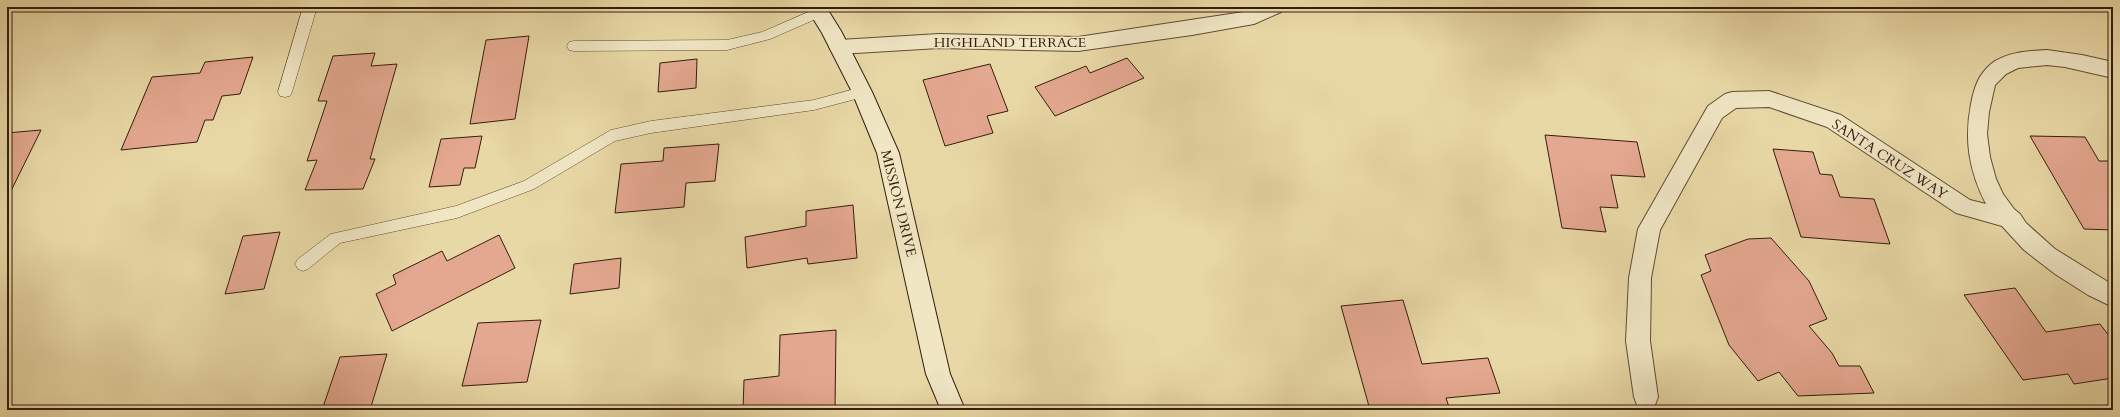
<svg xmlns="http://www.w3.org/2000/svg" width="2120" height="417" viewBox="0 0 2120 417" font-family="Cardo,serif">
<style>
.building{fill:#e4a890;stroke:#351d0e}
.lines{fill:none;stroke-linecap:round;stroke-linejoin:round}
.lane-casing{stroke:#624c34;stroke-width:1}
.street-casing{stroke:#624c34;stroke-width:2}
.secondary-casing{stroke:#351d0e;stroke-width:2}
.lane{fill:#f0e6c4;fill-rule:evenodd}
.street{fill:#f0e6c4;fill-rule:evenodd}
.secondary{fill:#f0e6c4;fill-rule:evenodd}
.labels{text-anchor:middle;stroke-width:3;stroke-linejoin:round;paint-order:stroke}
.street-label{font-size:14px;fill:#351d0e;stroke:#f0e6c4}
</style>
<rect width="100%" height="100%" fill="#e8d8a5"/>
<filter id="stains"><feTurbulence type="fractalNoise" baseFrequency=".005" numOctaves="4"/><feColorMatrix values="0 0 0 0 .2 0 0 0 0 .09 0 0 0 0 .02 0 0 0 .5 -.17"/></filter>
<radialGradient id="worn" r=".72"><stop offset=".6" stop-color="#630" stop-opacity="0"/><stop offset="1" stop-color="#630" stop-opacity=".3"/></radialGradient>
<path class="building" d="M529 36 515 119 470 124 486 40Z
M375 53 371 66 397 64 370 159H375L363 189 305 190 317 160 307 161 327 101H318L333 56Z
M253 57 240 94 222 96 213 120H205L197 142 121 150 152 77 200 73 205 62Z
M1127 58 1144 78 1055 116 1035 87 1086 66 1090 73Z
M697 59 696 88 658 92 660 63Z
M990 64 1008 111 987 116 993 133 945 146 923 80Z
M41 130 7 199V133Z
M1545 135 1637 142 1645 177 1611 175 1618 208 1600 207 1606 232 1562 228Z
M482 136 475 168H464L460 185 429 187 441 139Z
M2030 136 2085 137 2099 161H2113V230L2084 229Z
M719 144 715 181 686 183 684 207 615 213 621 164 663 161 664 148Z
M1773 149 1813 152 1820 174 1832 175 1840 197 1874 199 1890 244 1801 237Z
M853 205 857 258 808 264 807 258 747 268 745 237 806 226V211Z
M280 232 264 289 225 294 243 236Z
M499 235 515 268 392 331 376 294 396 284 393 275 442 251 447 261Z
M1771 238 1809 281 1827 319 1809 326 1832 353 1839 366H1860L1874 393 1798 396 1779 372 1758 381 1729 345 1701 275 1711 271 1705 255 1748 239Z
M621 258 619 288 570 294 574 264Z
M2015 288 2046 332 2100 324 2113 341V378L2074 384 2068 374 2023 380 1964 295Z
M1403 300 1422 364 1488 358 1500 393 1446 398 1450 410H1370L1341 306Z
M541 320 527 382 462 386 478 323Z
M836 330 835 410H743L744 380 779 376 780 335Z
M387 354 370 410H322L340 357Z"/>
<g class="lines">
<g class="lane-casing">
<path id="lane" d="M303 7H317L292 92 290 96 285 97 280 96 278 92Z
M820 7 825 9 827 12 825 15 770 39 727 50 574 51 569 50 567 46 569 42 574 41 727 40 762 32Z
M862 87 867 88 869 92 867 96 814 110 651 133 615 141 534 189 457 218 340 243 308 269 303 271 298 269 295 264 298 259 331 234 456 206 524 181 611 130 651 121 814 100Z"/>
</g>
<g class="street-casing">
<path id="street" d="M1257 7H1284L1281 12 1254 24 1192 35 1078 51 939 48 839 54 832 52 829 47 832 42 839 40 939 34 1078 37 1250 11Z
M2047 50 2082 55 2113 62V78L2065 67 2047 65 2018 68 2006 74 1995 85 1989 112 1987 134 1990 157 1996 179 2003 194 2014 209 2020 214 2026 223 2055 249 2113 285V307L2088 295 2055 274 2024 250 2002 226 1956 213 1827 127 1769 107 1736 108 1722 118 1660 230 1651 278 1650 341 1658 397 1655 405 1646 408 1637 405 1634 397 1626 341 1629 278 1638 229 1708 106 1725 94 1732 92 1769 91 1841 115 1970 200 1986 204C1969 171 1964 140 1971 104 1974 88 1978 75 1991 64 2006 52 2029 51 2047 50Z"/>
</g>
<g class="secondary-casing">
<path id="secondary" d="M806 7H826L841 31 872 92 899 153 950 374 965 410H941L926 374 877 153 852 92 822 33Z"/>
</g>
<use href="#lane" class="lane"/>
<use href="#street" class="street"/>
<use href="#secondary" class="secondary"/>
</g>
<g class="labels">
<g class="street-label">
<text x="1010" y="47">HIGHLAND TERRACE</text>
<text transform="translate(1890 159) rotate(33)" y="5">SANTA CRUZ WAY</text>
<text transform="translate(899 203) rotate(76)" y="5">MISSION DRIVE</text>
</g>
</g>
<rect width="2120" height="417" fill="none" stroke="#e8d8a5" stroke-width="24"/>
<rect x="8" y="8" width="2104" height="401" fill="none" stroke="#351d0e" stroke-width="2"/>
<rect x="12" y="12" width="2096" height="393" fill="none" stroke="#351d0e"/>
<rect width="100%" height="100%" filter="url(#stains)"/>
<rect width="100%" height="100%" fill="url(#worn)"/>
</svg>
